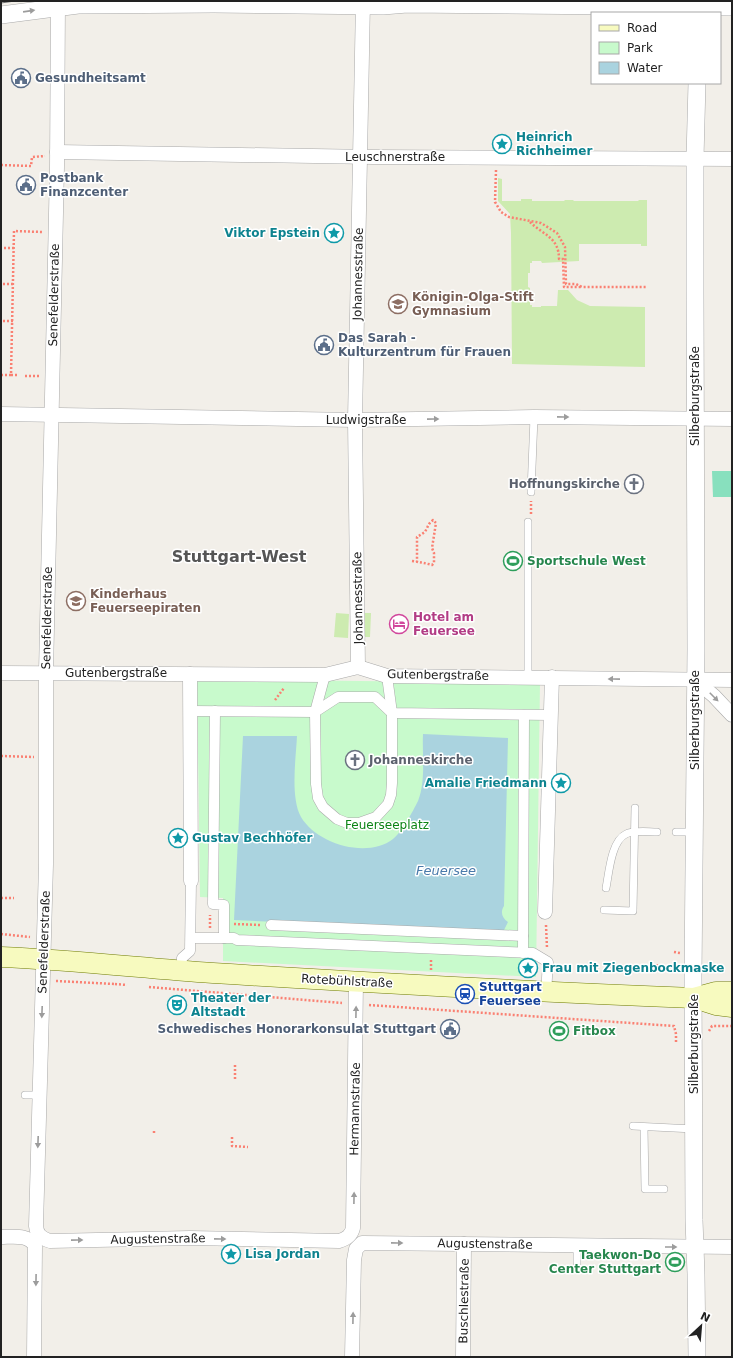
<svg xmlns="http://www.w3.org/2000/svg" width="733" height="1358" font-family="'DejaVu Sans',sans-serif">
	<rect width="100%" height="100%" fill="#f2efe9"/>
	<g fill="#cdebb0">
		<polygon points="498,178 502,179 502,201 521,201 521,199 532,199 532,201 564,201 565,200 573,200 574,201 638,201 639,200 647,200 647,246 641,246 641,244 579,244 579,261 542,263 541,261 532,261 532,263 530,263 530,273 528,273 528,287 530,288 530,305 532,305 532,307 541,307 541,306 557,306 558,290 568,290 577,300 590,306 645,307 645,367 512,364 511,233 510,214 498,201"/>
		<polygon points="336,613 349,614 348,638 334,637"/>
		<polygon points="365,613 371,613 370,637 364,637"/>
	</g>
	<polygon fill="#c8facc" points="197,679 540,683 536,977 223,961 223,898 200,897"/>
	<polygon fill="#88e0be" points="712,471 732,471 732,497 713,497"/>
	<path fill="#aad3df" d="M423 734 508 738 504 906C500 912 502 918 508 922L503 932 234 920 243 736H297C296 758 290 797 301 817 317 844 367 859 393 839 402 832 413 811 418 801 426 781 422 756 423 734Z"/>
	<g fill="none" stroke-linecap="round" stroke-linejoin="round">
		<defs>
			<g id="service">
				<polyline points="531,492 534,417"/>
				<polyline points="528,677 528,522"/>
				<polyline points="676,832 694,832"/>
				<path d="M606 888C609 873 611 841 626 834 634 830 648 832 657 832"/>
				<polyline points="604,910 633,911 635,808"/>
				<polyline points="25,1095 40,1095"/>
				<polyline points="633,1126 694,1129"/>
				<polyline points="644,1127 645,1189 664,1189"/>
				<polyline points="577,1246 577,1263"/>
			</g>
			<g id="pedestrian">
				<polyline points="325,675 315,712 316,784 318,798 323,807 337,819 347,823 359,823 376,817 388,804 391,795 392,783 392,713 387,676"/>
				<polyline points="191,711 315,712 338,697 375,697 392,713 550,715"/>
				<polyline points="215,711 213,904 224,905 224,938"/>
				<polyline points="271,925 523,936"/>
				<polyline points="191,938 234,938 237,940 533,953 548,962 546,993"/>
				<polyline points="523,953 524,715"/>
				<polyline points="181,970 182,958 190,951 191,881"/>
			</g>
			<g id="minor">
				<path d="M58 1 57 167 46 673V864L36 1226C37 1235 41 1238 50 1241L190 1238 339 1241C346 1239 351 1236 353 1228L356 981"/>
				<polyline points="57,152 373,157 732,159"/>
				<polyline points="1,414 355,420 534,417 732,419"/>
				<polyline points="358,667 355,420 363,1"/>
				<polyline points="1,673 325,675 358,667 387,676 732,680"/>
				<polyline points="190,674 191,881"/>
				<polyline points="695,680 714,696 732,715"/>
				<polyline points="545,912 552,677"/>
				<path d="M1 1237C13 1237 29 1234 35 1246L34 1357"/>
				<polyline points="352,1357 354,1260 356,1249 362,1243 732,1247"/>
				<polyline points="463,1357 464,1244"/>
			</g>
			<g id="tertiary">
				<polyline points="1,15 78,5 214,4 383,6 407,4 732,7"/>
				<polyline points="697,1357 696,1274 694,1220 693,977 696,649 695,291 695,158 697,83"/>
			</g>
			<g id="secondary">
				<path d="M1 957C72 960 142 968 213 973 373 983 533 992 694 998L716 1005 732 1007"/>
				<polyline points="694,998 716,992 732,992"/>
			</g>
		</defs>
		<use href="#service" stroke="#a9a9a9" stroke-width="8"/>
		<use href="#pedestrian" stroke="#a9a9a9" stroke-width="11"/>
		<use href="#minor" stroke="#a9a9a9" stroke-width="15"/>
		<use href="#tertiary" stroke="#a9a9a9" stroke-width="18"/>
		<use href="#secondary" stroke="#707d05" stroke-width="21"/>
		<g stroke="#fa8072" stroke-width="2.5" stroke-dasharray="2 2" stroke-linecap="butt">
			<polyline points="1,165 31,166 32,157 45,156"/>
			<polyline points="496,170 495,202 501,212 509,217 541,223 557,233 565,247 566,284 576,284 582,287 647,287"/>
			<path d="M530 222C543 235 559 237 559 259H563L564 287H581"/>
			<polyline points="4,248 14,248"/>
			<polyline points="3,284 13,284"/>
			<polyline points="3,321 13,321"/>
			<polyline points="1,375 11,375"/>
			<polyline points="17,375 11,375 14,231 42,232"/>
			<polyline points="25,376 39,376"/>
			<polyline points="531,514 531,501"/>
			<path d="M412 561C419 562 425 563 432 565L434 563V553L432 548 436 523 433 520 429 524 425 532 417 537V562"/>
			<polyline points="275,700 284,688"/>
			<polyline points="1,756 34,757"/>
			<polyline points="1,898 14,898"/>
			<polyline points="234,924 261,925"/>
			<polyline points="546,925 547,948"/>
			<polyline points="210,928 210,915"/>
			<polyline points="1,934 30,937"/>
			<polyline points="674,952 680,953"/>
			<polyline points="609,966 657,966 657,962"/>
			<polyline points="558,968 572,968"/>
			<polyline points="431,970 431,959"/>
			<polyline points="56,981 115,984"/>
			<polyline points="115,984 127,985"/>
			<polyline points="149,987 342,1003"/>
			<polyline points="369,1005 674,1026 676,1034 676,1042"/>
			<polyline points="709,1031 712,1026 732,1026"/>
			<polyline points="235,1079 235,1064"/>
			<polyline points="154,1133 154,1129"/>
			<polyline points="232,1137 232,1146 248,1147"/>
		</g>
		<use href="#service" stroke="#fff" stroke-width="7"/>
		<use href="#pedestrian" stroke="#fff" stroke-width="10"/>
		<use href="#minor" stroke="#fff" stroke-width="14"/>
		<use href="#tertiary" stroke="#fff" stroke-width="17"/>
		<use href="#secondary" stroke="#f7fabf" stroke-width="20"/>
		<polyline stroke="#707070" stroke-width="1" points="1,3 15,1"/>
	</g>
	<defs><path id="oneway-solid" d="M-6-.8H1V-3.2L6.5 0L1 3.2V.8H-6Z"/></defs>
	<g fill="#9c9c9c">
		<use href="#oneway-solid" transform="translate(29 11) rotate(-8)"/>
		<use href="#oneway-solid" transform="translate(563 417) rotate(1)"/>
		<use href="#oneway-solid" transform="translate(433 419) rotate(-1)"/>
		<use href="#oneway-solid" transform="translate(614 679) rotate(-179)"/>
		<use href="#oneway-solid" transform="translate(714 697) rotate(45)"/>
		<use href="#oneway-solid" transform="translate(42 1012) rotate(92)"/>
		<use href="#oneway-solid" transform="translate(356 1012) rotate(-89)"/>
		<use href="#oneway-solid" transform="translate(38 1142) rotate(92)"/>
		<use href="#oneway-solid" transform="translate(354 1198) rotate(-89)"/>
		<use href="#oneway-solid" transform="translate(220 1239) rotate(1)"/>
		<use href="#oneway-solid" transform="translate(77 1240) rotate(-1)"/>
		<use href="#oneway-solid" transform="translate(397 1243) rotate(1)"/>
		<use href="#oneway-solid" transform="translate(671 1247)"/>
		<use href="#oneway-solid" transform="translate(36 1280) rotate(91)"/>
		<use href="#oneway-solid" transform="translate(353 1318) rotate(-89)"/>
	</g>
	<defs>
		<symbol id="civic-ring" viewBox="-11 -11 22 22"><circle r="9.5" fill="#fff" stroke="#5c6f8a" stroke-width="1.5"/><path d="M-.6-6.5H3V-4.5H.6V-3L4-1V1h2V6H-6V1h2V-1L-.6-3ZM-1.2 2.5V6h2.4V2.5Z" fill="#5c6f8a"/></symbol>
		<symbol id="sight-ring" viewBox="-11 -11 22 22"><circle r="9.5" fill="#fff" stroke="#0f9aa8" stroke-width="1.5"/><path d="M0-6L1.8-2.2L6-1.7L2.9 1.2L3.7 5.4L0 3.3L-3.7 5.4L-2.9 1.2L-6-1.7L-1.8-2.2Z" fill="#0f9aa8"/></symbol>
		<symbol id="school-ring" viewBox="-11 -11 22 22"><circle r="9.5" fill="#fff" stroke="#8d6e63" stroke-width="1.5"/><path d="M0-5L7-2L0 1L-7-2ZM-4 1L0 2.5L4 1V4Q0 6-4 4Z" fill="#8d6e63"/></symbol>
		<symbol id="church-ring" viewBox="-11 -11 22 22"><circle r="9.5" fill="#fff" stroke="#6b7280" stroke-width="1.5"/><path d="M-1.2-6h2.4v3.5h3.3v2.4h-3.3V6h-2.4V-.1h-3.3v-2.4h3.3Z" fill="#6b7280"/></symbol>
		<symbol id="stadium-ring" viewBox="-11 -11 22 22"><circle r="9.5" fill="#fff" stroke="#2e9e5b" stroke-width="1.5"/><path d="M0-5a6.5 5 0 1 0 0 10a6.5 5 0 1 0 0-10ZM-3.5-1.8h7v3.6h-7Z" fill="#2e9e5b"/></symbol>
		<symbol id="hotel-ring" viewBox="-11 -11 22 22"><circle r="9.5" fill="#fff" stroke="#d1479c" stroke-width="1.5"/><path d="M-6-4.5h1.5V1H6V5H4.5V3h-9V5H-6ZM-4 0a1.8 1.8 0 1 1 3.6 0ZM.5 0V-2.5h3Q6-2.5 6 0Z" fill="#d1479c"/></symbol>
		<symbol id="station-ring" viewBox="-11 -11 22 22"><circle r="9.5" fill="#fff" stroke="#1a4fb4" stroke-width="1.5"/><path d="M-3-6H3Q5-6 5-4V2Q5 4 3 4L4.5 6H3L1.5 4h-3L-3 6H-4.5L-3 4Q-5 4-5 2V-4Q-5-6-3-6ZM-3.5-4v3h7v-3ZM-3.5 1v1.5H-2V1ZM2 1v1.5H3.5V1Z" fill="#1a4fb4"/></symbol>
		<symbol id="theatre-ring" viewBox="-11 -11 22 22"><circle r="9.5" fill="#fff" stroke="#0f9aa8" stroke-width="1.5"/><path d="M-5-5.5Q0-4 5-5.5V0Q5 5 0 6Q-5 5-5 0ZM-3.3-2.5H-1v1.5H-3.3ZM1-2.5H3.3v1.5H1ZM-2.8 1Q0 5.5 2.8 1Z" fill="#0f9aa8"/></symbol>
	</defs>
	<g fill-rule="evenodd">
		<use href="#civic-ring" x="10" y="67" width="22" height="22"/>
		<use href="#sight-ring" x="491" y="133" width="22" height="22"/>
		<use href="#civic-ring" x="15" y="174" width="22" height="22"/>
		<use href="#sight-ring" x="323" y="222" width="22" height="22"/>
		<use href="#school-ring" x="387" y="293" width="22" height="22"/>
		<use href="#civic-ring" x="313" y="334" width="22" height="22"/>
		<use href="#church-ring" x="623" y="473" width="22" height="22"/>
		<use href="#stadium-ring" x="502" y="550" width="22" height="22"/>
		<use href="#school-ring" x="65" y="590" width="22" height="22"/>
		<use href="#hotel-ring" x="388" y="613" width="22" height="22"/>
		<use href="#church-ring" x="344" y="749" width="22" height="22"/>
		<use href="#sight-ring" x="550" y="772" width="22" height="22"/>
		<use href="#sight-ring" x="167" y="827" width="22" height="22"/>
		<use href="#sight-ring" x="517" y="957" width="22" height="22"/>
		<use href="#station-ring" x="454" y="983" width="22" height="22"/>
		<use href="#theatre-ring" x="166" y="994" width="22" height="22"/>
		<use href="#civic-ring" x="439" y="1018" width="22" height="22"/>
		<use href="#stadium-ring" x="548" y="1020" width="22" height="22"/>
		<use href="#sight-ring" x="220" y="1243" width="22" height="22"/>
		<use href="#stadium-ring" x="664" y="1251" width="22" height="22"/>
	</g>
	<g text-anchor="middle" dominant-baseline="central" stroke-width="3" stroke-linejoin="round" paint-order="stroke">
		<g font-size="12" font-weight="bold" fill="#4e5e75" stroke="#fff" text-anchor="start">
			<text x="35" y="78">Gesundheitsamt</text>
			<text x="40" y="178">Postbank<tspan x="40" dy="14">Finanzcenter</tspan></text>
			<text x="338" y="338">Das Sarah -<tspan x="338" dy="14">Kulturzentrum für Frauen</tspan></text>
			<text x="436" y="1029" text-anchor="end">Schwedisches Honorarkonsulat Stuttgart</text>
		</g>
		<g font-size="12" font-weight="bold" fill="#0d838f" stroke="#fff" text-anchor="start">
			<text x="516" y="137">Heinrich<tspan x="516" dy="14">Richheimer</tspan></text>
			<text x="320" y="233" text-anchor="end">Viktor Epstein</text>
			<text x="547" y="783" text-anchor="end">Amalie Friedmann</text>
			<text x="192" y="838">Gustav Bechhöfer</text>
			<text x="542" y="968">Frau mit Ziegenbockmaske</text>
			<text x="191" y="998">Theater der<tspan x="191" dy="14">Altstadt</tspan></text>
			<text x="245" y="1254">Lisa Jordan</text>
		</g>
		<g font-size="12" fill="#222" stroke="#fff">
			<text x="395" y="157">Leuschnerstraße</text>
			<text transform="translate(358 274) rotate(-89)">Johannesstraße</text>
			<text transform="translate(54 295) rotate(-89)">Senefelderstraße</text>
			<text transform="translate(695 396) rotate(-90)">Silberburgstraße</text>
			<text x="366" y="420">Ludwigstraße</text>
			<text transform="translate(358 598) rotate(-91)">Johannesstraße</text>
			<text transform="translate(47 618) rotate(-89)">Senefelderstraße</text>
			<text x="116" y="673">Gutenbergstraße</text>
			<text transform="translate(438 675) rotate(1)">Gutenbergstraße</text>
			<text transform="translate(695 720) rotate(-90)">Silberburgstraße</text>
			<text transform="translate(44 942) rotate(-88)">Senefelderstraße</text>
			<text transform="translate(347 981) rotate(3)">Rotebühlstraße</text>
			<text transform="translate(694 1044) rotate(-90)">Silberburgstraße</text>
			<text transform="translate(355 1109) rotate(-89)">Hermannstraße</text>
			<text transform="translate(158 1239) rotate(-1)">Augustenstraße</text>
			<text transform="translate(485 1244) rotate(1)">Augustenstraße</text>
			<text transform="translate(464 1301) rotate(-89)">Buschlestraße</text>
		</g>
		<g font-size="12" font-weight="bold" fill="#785e54" stroke="#fff" text-anchor="start">
			<text x="412" y="297">Königin-Olga-Stift<tspan x="412" dy="14">Gymnasium</tspan></text>
			<text x="90" y="594">Kinderhaus<tspan x="90" dy="14">Feuerseepiraten</tspan></text>
		</g>
		<g font-size="12" font-weight="bold" fill="#5b616d" stroke="#fff" text-anchor="end">
			<text x="620" y="484">Hoffnungskirche</text>
			<text x="369" y="760" text-anchor="start">Johanneskirche</text>
		</g>
		<g font-size="12" font-weight="bold" fill="#27864d" stroke="#fff" text-anchor="start">
			<text x="527" y="561">Sportschule West</text>
			<text x="573" y="1031">Fitbox</text>
			<text x="661" y="1255" text-anchor="end">Taekwon-Do<tspan x="661" dy="14">Center Stuttgart</tspan></text>
		</g>
		<g font-size="12" font-weight="bold" fill="#b23c85" stroke="#fff" text-anchor="start">
			<text x="413" y="617">Hotel am<tspan x="413" dy="14">Feuersee</tspan></text>
		</g>
		<g font-size="12" fill="#0c8416" stroke="#fff">
			<text x="387" y="825">Feuerseeplatz</text>
		</g>
		<g font-size="12" font-weight="bold" fill="#164399" stroke="#fff" text-anchor="start">
			<text x="479" y="987">Stuttgart<tspan x="479" dy="14">Feuersee</tspan></text>
		</g>
		<g font-size="13" font-style="italic" fill="#4a7aab" stroke="#fff">
			<text x="446" y="870">Feuersee</text>
		</g>
		<g font-size="16" font-weight="bold" fill="#555" stroke="#fff">
			<text x="239" y="556">Stuttgart-West</text>
		</g>
	</g>
	<rect width="733" height="1358" fill="none" stroke="#222222" stroke-width="4"/>
	<rect x="591" y="12" width="130" height="72" fill="#ffffff" stroke="#a7a7a7"/>
	<rect x="599" y="25" width="20" height="6" fill="#f7fabf" stroke="#a7a7a7"/>
	<text x="627" y="32" font-size="12" fill="#222222">Road</text>
	<rect x="599" y="42" width="20" height="12" fill="#c8facc" stroke="#a7a7a7"/>
	<text x="627" y="52" font-size="12" fill="#222222">Park</text>
	<rect x="599" y="62" width="20" height="12" fill="#aad3df" stroke="#a7a7a7"/>
	<text x="627" y="72" font-size="12" fill="#222222">Water</text>
	<g transform="translate(701 1326) rotate(26)" stroke="#ffffff" stroke-width="3" paint-order="stroke">
	<path d="M0-3L7 15L0 10L-7 15Z" fill="#222222"/>
	<text y="-6" font-size="11" font-weight="bold" text-anchor="middle" fill="#222222">N</text>
	</g>
</svg>
